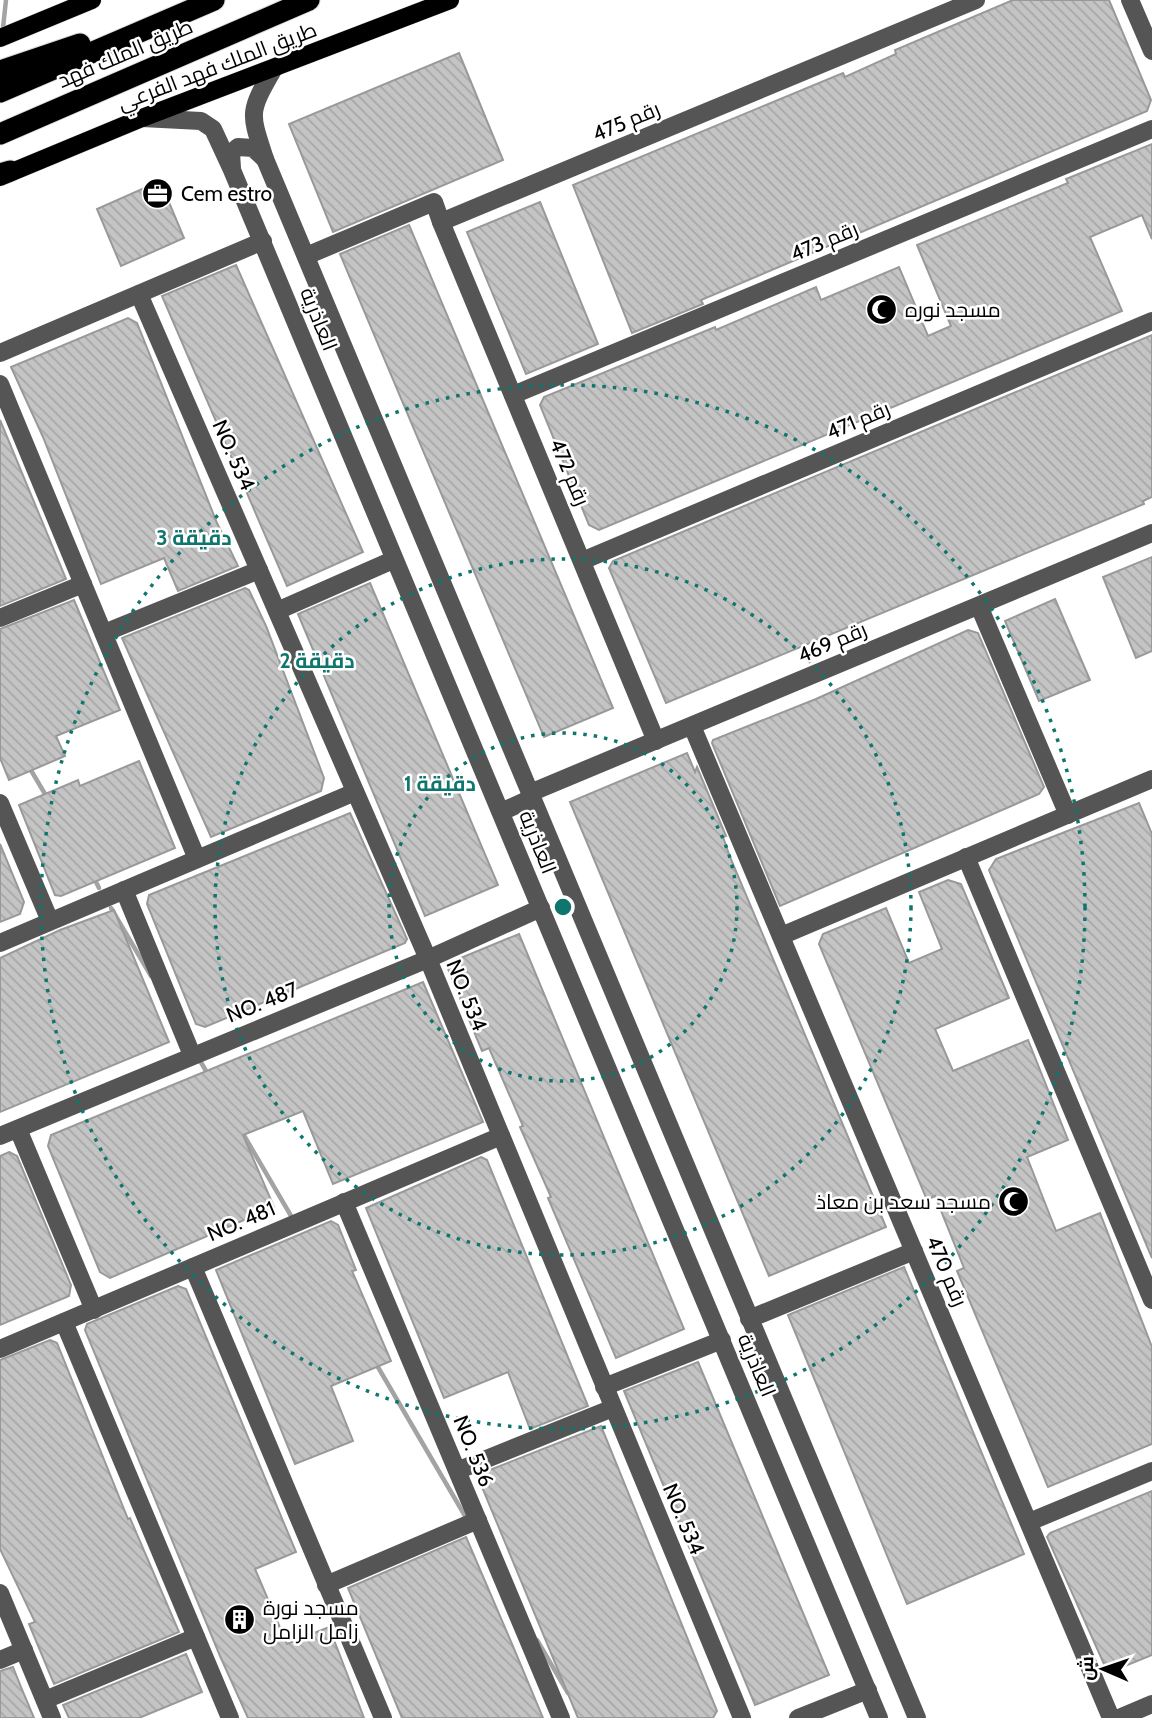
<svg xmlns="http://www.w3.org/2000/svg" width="1152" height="1718" font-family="Cabin,Cairo,sans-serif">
	<defs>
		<pattern id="building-back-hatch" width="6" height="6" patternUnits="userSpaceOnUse" patternTransform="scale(1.75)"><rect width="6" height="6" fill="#c4c4c4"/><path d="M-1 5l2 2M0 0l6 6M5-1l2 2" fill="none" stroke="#a7a7a7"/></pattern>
	</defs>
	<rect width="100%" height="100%" fill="#fff"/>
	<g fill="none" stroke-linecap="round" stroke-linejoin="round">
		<g stroke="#a3a3a3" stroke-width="4.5">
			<polyline points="3,28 6,0"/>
			<polyline points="29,767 48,799"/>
			<polyline points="93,876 99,888"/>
			<polyline points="111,908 151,976"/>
			<polyline points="199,1059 209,1076"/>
			<polyline points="242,1132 294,1221"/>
			<polyline points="375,1362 468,1521"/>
			<polyline points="537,1640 568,1693"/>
		</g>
	</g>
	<g fill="url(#building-back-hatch)" stroke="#999" stroke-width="2">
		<polygon points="1013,0 1109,0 1151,100 1147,111 701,300 703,304 632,333 573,185 843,73 845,77 896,54 895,50"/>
		<polygon points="459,53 503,160 333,232 289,124"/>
		<polygon points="1152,144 1152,239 1142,215 1090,237 1122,311 599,530 589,525 540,405 544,397 715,327 716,330 816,287 821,300 899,267 928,336 951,326 917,245 1068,183 1066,179"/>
		<polygon points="160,181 184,238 121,266 97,209"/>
		<polygon points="540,202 598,344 526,374 467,232"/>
		<polygon points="409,225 613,708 544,737 340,254"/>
		<polygon points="236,265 363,552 287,586 162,296"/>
		<polygon points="128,318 137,323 217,523 238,566 178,591 164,558 101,584 43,437 11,367"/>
		<polygon points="1152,335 1152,497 1143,501 1144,504 666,703 609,568 613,561"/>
		<polygon points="0,420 66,579 0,606"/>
		<polygon points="1152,557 1152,651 1136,658 1103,577"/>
		<polygon points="370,583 498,885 425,916 298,614"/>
		<polygon points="245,588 249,590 266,626 324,778 321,791 211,837 122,638"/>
		<polygon points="1055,599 1090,680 1039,701 1005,621"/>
		<polygon points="74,600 120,710 56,736 65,756 9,780 0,758 0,629"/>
		<polygon points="968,630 978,633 1044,787 1039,794 780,906 712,743 713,740 816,699"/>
		<polygon points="687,753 695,772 697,767 726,836 723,837 730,857 886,1227 769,1276 570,802"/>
		<polygon points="139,761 175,848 61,896 55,895 19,805 78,780 80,786"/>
		<polygon points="1139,803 1152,834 1152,1258 989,870 996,859"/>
		<polygon points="350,813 407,939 405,943 205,1027 196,1024 147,904 149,895"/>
		<polygon points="0,844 24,902 20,914 0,922"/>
		<polygon points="948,880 961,884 1009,998 935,1029 953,1071 1028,1040 1068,1140 1027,1157 1056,1231 1100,1213 1152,1347 1152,1444 1048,1487 957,1271 964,1268 935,1196 927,1200 819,944 823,934 886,908 909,963 942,949 919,892"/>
		<polygon points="114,910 169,1042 0,1112 0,958 60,930"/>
		<polygon points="519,934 684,1329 616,1358 548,1198 551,1197 520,1127 523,1126 489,1048 482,1051 446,964"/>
		<polygon points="423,982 483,1122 333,1184 303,1111 243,1135 274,1207 110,1278 100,1272 48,1146 51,1135"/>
		<polygon points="9,1152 17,1156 71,1285 69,1296 0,1325 0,1156"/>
		<polygon points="481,1157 487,1160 588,1406 530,1429 508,1372 444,1398 366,1208"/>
		<polygon points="331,1221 338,1225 356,1270 352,1271 391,1361 331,1386 353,1441 295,1464 216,1270"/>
		<polygon points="904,1267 1024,1554 907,1604 788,1315"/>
		<polygon points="178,1286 186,1289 296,1552 255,1569 287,1644 329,1627 364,1718 248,1718 220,1656 85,1330 87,1324"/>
		<polygon points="50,1340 57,1343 128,1519 130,1518 179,1632 54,1684 29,1624 35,1622 0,1549 0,1360"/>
		<polygon points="698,1362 829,1675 755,1705 624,1391"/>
		<polygon points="601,1426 717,1711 713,1718 578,1718 477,1475"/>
		<polygon points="1152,1491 1152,1655 1108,1673 1047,1537 1050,1533"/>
		<polygon points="466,1537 512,1644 543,1718 402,1718 348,1588"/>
		<polygon points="186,1654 202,1692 139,1718 69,1718 63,1705"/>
		<polygon points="13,1667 21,1687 34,1718 0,1718 0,1671"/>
	</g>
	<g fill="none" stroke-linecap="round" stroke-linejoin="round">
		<defs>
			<g id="major">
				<polyline points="0,38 92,0"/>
				<polyline points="0,177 142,118 450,0"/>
			</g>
			<g id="highway">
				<polyline points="0,71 80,44"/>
				<polyline points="0,92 214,0"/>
				<polyline points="0,134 309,0"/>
				<polyline points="0,174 10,171"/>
			</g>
		</defs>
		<use href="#major" stroke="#dbdbdb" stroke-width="19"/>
		<use href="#highway" stroke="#dbdbdb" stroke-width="23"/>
		<g stroke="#555" stroke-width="18">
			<polyline points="1130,0 1152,51"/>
			<path d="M273 70C248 113 250 113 265 159L917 1718"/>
			<polyline points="142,118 201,121 213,129 232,170 879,1718"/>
			<polyline points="232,168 231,153 238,147 253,148 265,159"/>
			<polyline points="441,222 656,741"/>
			<polyline points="306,256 434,202 441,222 976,0"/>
			<polyline points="139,294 428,959 742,1718"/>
			<polyline points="0,353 263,241"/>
			<polyline points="0,384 197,859"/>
			<polyline points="513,395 1152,129"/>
			<polyline points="582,561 1152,321"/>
			<polyline points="979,606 1068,815"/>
			<polyline points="277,611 393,560"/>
			<polyline points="0,618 83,584"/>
			<polyline points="104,633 259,570"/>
			<polyline points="692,726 1111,1718"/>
			<polyline points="530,793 1152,533"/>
			<polyline points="0,803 50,921"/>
			<polyline points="501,812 532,798"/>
			<polyline points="966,857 1152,1300"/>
			<polyline points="124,890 192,1055"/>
			<polyline points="781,936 1152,779"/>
			<polyline points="0,943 355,792"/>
			<polyline points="18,1129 94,1310"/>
			<polyline points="0,1136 428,959 541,908"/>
			<polyline points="344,1202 561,1718"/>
			<polyline points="193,1267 383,1718"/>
			<polyline points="749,1319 914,1251"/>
			<polyline points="64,1322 230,1718"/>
			<polyline points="0,1349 501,1136"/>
			<polyline points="604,1387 722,1340"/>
			<polyline points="459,1470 613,1408"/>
			<polyline points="1029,1522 1152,1471"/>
			<polyline points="326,1585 478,1520"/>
			<polyline points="0,1593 52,1718"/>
			<polyline points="0,1660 24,1650"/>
			<polyline points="45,1700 196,1637"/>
			<polyline points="798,1718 868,1690"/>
			<polyline points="1119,1718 1152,1704"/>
		</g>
		<use href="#major" stroke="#000" stroke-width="18"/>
		<use href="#highway" stroke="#000" stroke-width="21"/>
	</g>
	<g fill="none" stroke="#0f766e" stroke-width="3.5" stroke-dasharray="3.5 7">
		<circle cx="563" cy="907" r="174"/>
		<circle cx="563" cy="907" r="348"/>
		<circle cx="563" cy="907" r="522"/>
	</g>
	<defs>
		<symbol id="office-disc" viewBox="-11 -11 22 22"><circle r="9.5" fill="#000" stroke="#fff"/><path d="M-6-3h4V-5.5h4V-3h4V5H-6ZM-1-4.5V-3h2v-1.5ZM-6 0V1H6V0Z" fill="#fff"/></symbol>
		<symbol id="mosque-disc" viewBox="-11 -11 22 22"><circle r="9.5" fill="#000" stroke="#fff"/><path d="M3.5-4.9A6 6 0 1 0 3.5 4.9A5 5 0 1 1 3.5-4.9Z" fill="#fff"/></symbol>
		<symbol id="building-disc" viewBox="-11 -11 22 22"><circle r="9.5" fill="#000" stroke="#fff"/><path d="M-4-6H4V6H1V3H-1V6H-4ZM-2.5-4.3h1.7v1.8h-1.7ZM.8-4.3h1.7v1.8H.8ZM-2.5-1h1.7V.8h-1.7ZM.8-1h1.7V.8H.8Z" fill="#fff"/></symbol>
	</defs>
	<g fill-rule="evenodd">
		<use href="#office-disc" x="140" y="176" width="35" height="35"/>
		<use href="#mosque-disc" x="864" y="292" width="35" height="35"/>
		<use href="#mosque-disc" x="996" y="1184" width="35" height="35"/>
		<use href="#building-disc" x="222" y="1602" width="35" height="35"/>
	</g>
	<g text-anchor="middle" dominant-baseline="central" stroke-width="5" stroke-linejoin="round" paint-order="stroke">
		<g font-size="21" fill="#000" stroke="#fff">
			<text transform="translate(125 53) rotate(-23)">طريق الملك فهد</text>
			<text transform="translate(217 66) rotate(-21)">طريق الملك فهد الفرعي</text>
			<text transform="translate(626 121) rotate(-23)">رقم 475</text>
			<text transform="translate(824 241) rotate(-23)">رقم 473</text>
			<text transform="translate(319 319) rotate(68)">العاذرية</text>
			<text transform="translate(858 420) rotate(-23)">رقم 471</text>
			<text transform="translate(234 455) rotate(66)">NO. 534</text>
			<text transform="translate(570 472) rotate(67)">رقم 472</text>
			<text transform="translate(832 642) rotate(-23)">رقم 469</text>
			<text transform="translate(538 842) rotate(68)">العاذرية</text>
			<text transform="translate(467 995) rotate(68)">NO. 534</text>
			<text transform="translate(262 1002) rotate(-22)">NO. 487</text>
			<text transform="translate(241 1221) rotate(-23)">NO. 481</text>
			<text transform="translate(947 1271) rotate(67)">رقم 470</text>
			<text transform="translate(757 1365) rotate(67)">العاذرية</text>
			<text transform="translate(474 1451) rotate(68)">NO. 536</text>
			<text transform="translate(684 1519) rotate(67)">NO. 534</text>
		</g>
		<g font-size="21" fill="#000" stroke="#fff" text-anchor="start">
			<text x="181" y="193">Cem estro</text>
			<text x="905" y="309">مسجد نوره</text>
			<text x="991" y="1201" text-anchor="end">مسجد سعد بن معاذ</text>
			<text x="263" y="1607">مسجد نورة<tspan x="263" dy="24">زامل الزامل</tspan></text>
		</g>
	</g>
	<circle cx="563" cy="907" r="10" fill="#0f766e" stroke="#fff" stroke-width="3.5"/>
	<g font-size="21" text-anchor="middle" font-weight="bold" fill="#0f766e" stroke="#fff" stroke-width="5" stroke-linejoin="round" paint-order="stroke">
		<text x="194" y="545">3 دقيقة</text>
		<text x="317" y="668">2 دقيقة</text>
		<text x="440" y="791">1 دقيقة</text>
	</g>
	<g transform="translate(1103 1669) rotate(272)" stroke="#ffffff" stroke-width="5" paint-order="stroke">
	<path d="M0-5L12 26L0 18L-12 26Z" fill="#000000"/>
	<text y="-10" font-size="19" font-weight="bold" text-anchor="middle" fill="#000000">ش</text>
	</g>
</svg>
